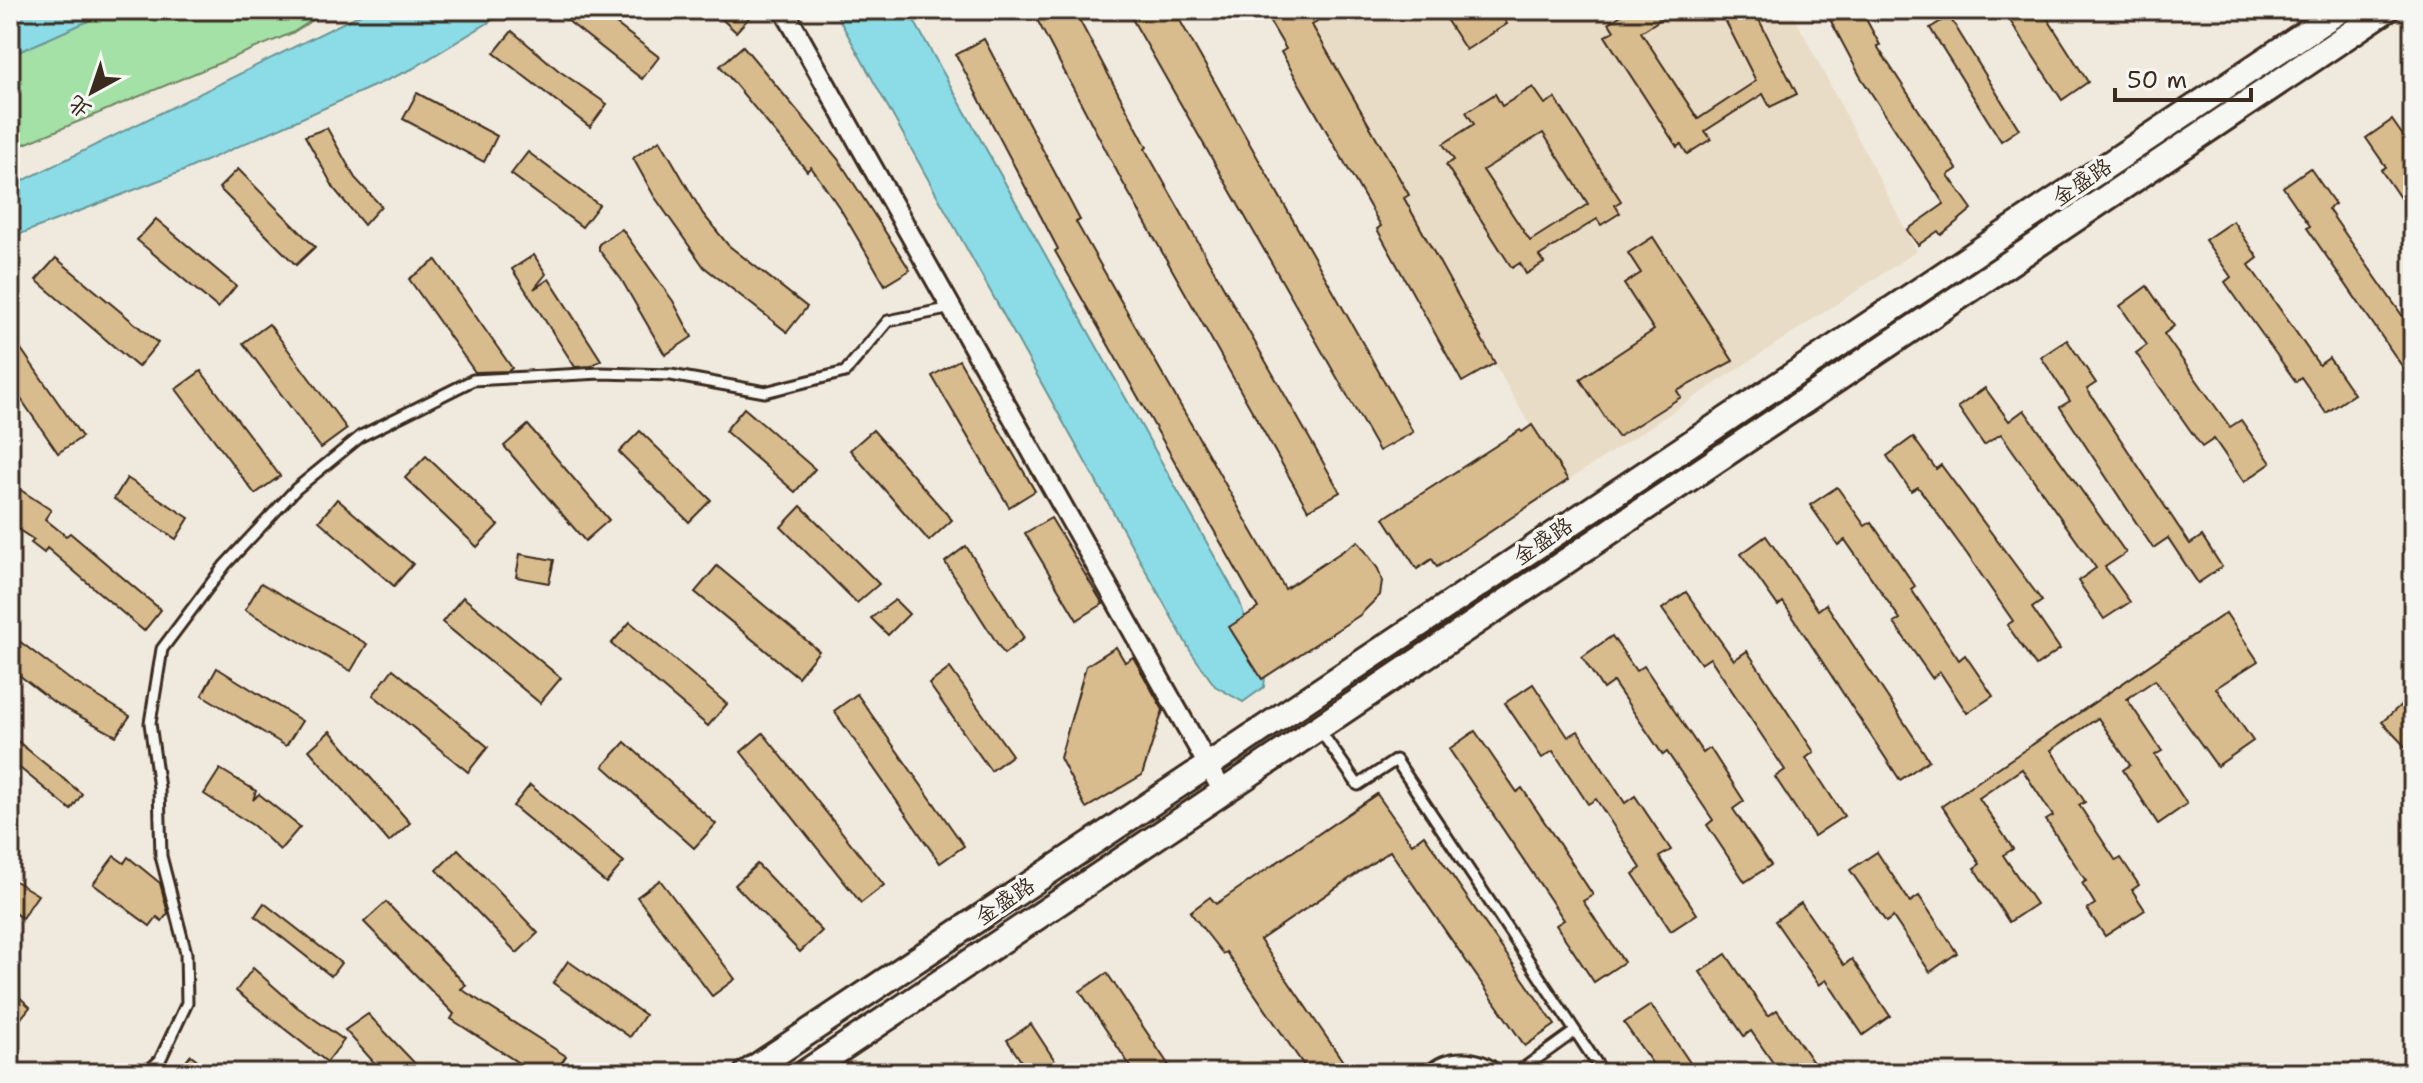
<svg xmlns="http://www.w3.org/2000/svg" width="2423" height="1083" font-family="'Shantell Sans','LXGW WenKai TC',sans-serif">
	<rect width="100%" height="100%" fill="#f0eade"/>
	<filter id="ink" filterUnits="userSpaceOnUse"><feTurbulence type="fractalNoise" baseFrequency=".0125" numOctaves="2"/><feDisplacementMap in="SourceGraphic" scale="16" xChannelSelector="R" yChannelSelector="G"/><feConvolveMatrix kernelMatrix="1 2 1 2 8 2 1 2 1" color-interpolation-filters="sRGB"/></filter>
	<g filter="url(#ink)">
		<polygon fill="#e9dcc6" points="1293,10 1791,10 1917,251 1563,484"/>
		<polygon fill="#a4e1a7" stroke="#708662" stroke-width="2" points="77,10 328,10 292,33 10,150 10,43"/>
		<g fill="#8bdce6" stroke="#6b9596" stroke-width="2">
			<polygon points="10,10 113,10 10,56"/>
			<polygon points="369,10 509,10 412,69 183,171 10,238 10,187"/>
			<polygon points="834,10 908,10 1239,600 1265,676 1264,687 1243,702 1215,686 1191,652"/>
		</g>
		<g fill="#d8bc8d" stroke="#3b2a1e" stroke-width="2" fill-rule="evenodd">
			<polygon points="554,10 598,10 659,57 642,79"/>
			<polygon points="712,10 756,10 736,32"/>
			<polygon points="1032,10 1074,10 1147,147 1145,149 1340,492 1308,510 1122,181"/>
			<polygon points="1127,10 1174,10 1413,432 1379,451"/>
			<polygon points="1263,10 1311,10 1317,22 1312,25 1409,195 1404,198 1495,363 1462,382 1377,229 1381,226 1281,52 1286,49"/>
			<polygon points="1440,10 1498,10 1507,24 1466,50"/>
			<polygon points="1629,10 1675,10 1641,32 1698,119 1756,81 1720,10 1754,10 1797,94 1770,107 1763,94 1705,131 1711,139 1687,154 1681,144 1677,147 1605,36 1614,31 1609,23"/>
			<polygon points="1825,10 1861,10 1880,45 1877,46 1957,169 1948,175 1972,209 1941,235 1938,231 1918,245 1907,230 1944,204 1860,76"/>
			<polygon points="2003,10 2042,10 2088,82 2062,100"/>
			<polygon points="1949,16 2019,129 2001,141 1930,28"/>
			<polygon points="512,31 558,70 607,104 590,127 494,53"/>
			<polygon points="984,39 1080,220 1076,222 1285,589 1358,541 1378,569 1382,581 1380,595 1360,615 1262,679 1229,627 1258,608 1055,251 1058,249 956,55"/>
			<polygon points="743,46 838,159 910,270 885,285 841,210 811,167 807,171 720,66"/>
			<path d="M1533 87 1545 104 1555 98 1621 201 1615 205 1620 213 1601 225 1597 219 1539 256 1544 263 1526 274 1520 263 1512 268 1446 165 1454 160 1443 144 1474 124 1466 112 1495 94 1502 106ZM1543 133 1588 204 1530 241 1483 170Z"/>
			<polygon points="417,93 497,136 484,162 403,119"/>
			<polygon points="2392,120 2413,150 2413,217 2381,170 2386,167 2366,138"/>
			<polygon points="327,128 355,178 381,206 364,225 335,190 305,136"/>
			<polygon points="660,140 703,214 728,245 807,307 787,332 704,267 654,196 633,158"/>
			<polygon points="528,152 599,205 582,227 511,174"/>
			<polygon points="2310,168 2335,204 2328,209 2413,331 2413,382 2307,228 2310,226 2283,187"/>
			<polygon points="238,169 315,247 296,265 219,188"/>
			<polygon points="156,219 236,286 218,308 137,240"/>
			<polygon points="2233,221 2258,258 2249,265 2319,365 2329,358 2354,394 2326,413 2301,377 2296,382 2225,282 2231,277 2205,240"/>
			<polygon points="622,229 673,301 692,337 665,355 621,279 599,250 599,244"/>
			<polygon points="1653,237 1733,361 1677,391 1681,397 1618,437 1580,379 1654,330 1624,284 1641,273 1628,253"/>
			<polygon points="534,255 546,274 534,289 549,279 601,360 591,366 575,367 512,269"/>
			<polygon points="56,258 158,343 138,367 36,280"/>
			<polygon points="436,260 512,368 508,371 475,372 409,279"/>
			<polygon points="2147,286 2174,326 2164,334 2230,427 2241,420 2271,463 2244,482 2214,439 2202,447 2136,353 2147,345 2120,306"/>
			<polygon points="269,324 347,429 321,448 243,343"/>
			<polygon points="10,333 82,437 58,453 10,383"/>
			<polygon points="2067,340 2096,383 2087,389 2190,544 2202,536 2222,567 2198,583 2168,538 2153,548 2060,407 2070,401 2041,357"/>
			<polygon points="959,360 1035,491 1009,507 932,376"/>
			<polygon points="201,371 280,476 255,494 176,389"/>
			<polygon points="1985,388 2009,421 2024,410 2126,553 2105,567 2130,602 2104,619 2078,581 2096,568 2001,434 1984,445 1958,407"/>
			<polygon points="744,408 815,469 795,492 725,431"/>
			<polygon points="528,425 609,520 585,541 504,446"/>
			<polygon points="1532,425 1568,480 1437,567 1432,559 1417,569 1384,518 1520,430 1522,432"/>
			<polygon points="873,430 952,520 929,541 850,450"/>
			<polygon points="640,431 711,500 689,522 619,452"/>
			<polygon points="1913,437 1936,469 1941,465 2042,601 2032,608 2060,649 2036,666 2007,625 2013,621 1967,554 1918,487 1911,491 1887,456"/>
			<polygon points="426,456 498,525 477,547 405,478"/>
			<polygon points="127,478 189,518 176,539 114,499"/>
			<polygon points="10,483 51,510 45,519 66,536 70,533 161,610 144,631 47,548 44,553 31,543 34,540 10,524"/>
			<polygon points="1837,487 1865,526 1871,522 1915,586 1911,589 1959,660 1965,655 1993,696 1967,713 1940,672 1932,678 1894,623 1900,619 1845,540 1838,545 1810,505"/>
			<polygon points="337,499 413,564 394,586 319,521"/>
			<polygon points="801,506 879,584 857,603 781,527"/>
			<polygon points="1051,518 1103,604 1077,620 1025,533"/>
			<polygon points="1766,536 1818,610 1826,604 1929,760 1900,780 1783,602 1778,606 1741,554"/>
			<polygon points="966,546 1024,638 1004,654 945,562"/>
			<polygon points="520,554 554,560 549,583 516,577"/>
			<polygon points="717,566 819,651 798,677 695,592"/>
			<polygon points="261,583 367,644 351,671 245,610"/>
			<polygon points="1686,592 1734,660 1747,651 1814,752 1806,758 1844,816 1814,836 1775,777 1785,770 1710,658 1701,664 1662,609"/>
			<polygon points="463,597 561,678 540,703 442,622"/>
			<polygon points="895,600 909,614 888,635 871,618"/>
			<polygon points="2226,613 2258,661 2216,688 2253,741 2217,766 2155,680 2127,699 2162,751 2155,755 2187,804 2158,824 2123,770 2130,765 2098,718 2051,750 2085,802 2079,805 2116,861 2121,858 2139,885 2132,890 2145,910 2105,936 2087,909 2095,904 2082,883 2086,881 2046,820 2053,816 2022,769 1979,798 2013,849 2003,855 2036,904 2009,922 1974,868 1980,864 1942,806"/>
			<polygon points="630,622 727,704 708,726 611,644"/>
			<polygon points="10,634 69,679 130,716 116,736 55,703 10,668"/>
			<polygon points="1612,636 1636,671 1644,666 1703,753 1710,748 1744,801 1733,809 1771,865 1745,882 1707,825 1713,820 1667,752 1663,755 1613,682 1603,689 1582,657"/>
			<polygon points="1116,647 1125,662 1133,657 1163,710 1142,775 1086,808 1060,758 1086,666"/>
			<polygon points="217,668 302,721 286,746 202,695"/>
			<polygon points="950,668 1012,755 991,771 929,684"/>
			<polygon points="393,669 488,747 468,772 373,695"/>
			<polygon points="1533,684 1568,737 1578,731 1625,803 1635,796 1671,850 1659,857 1697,914 1671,931 1633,874 1641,868 1596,799 1588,804 1553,751 1542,758 1505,703"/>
			<polygon points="857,694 964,846 940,863 834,711"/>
			<polygon points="2413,694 2413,755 2382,722"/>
			<polygon points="330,731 410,823 389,842 309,750"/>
			<polygon points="1475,731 1517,792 1522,788 1593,895 1583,901 1624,962 1594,982 1556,925 1564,920 1449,749"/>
			<polygon points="763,733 884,885 861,903 741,752"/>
			<polygon points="10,735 82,794 71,810 10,760"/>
			<polygon points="625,742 716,824 694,848 603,766"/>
			<polygon points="220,769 256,791 253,800 259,794 300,827 280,850 254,826 204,794"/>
			<polygon points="530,785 624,862 606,883 513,806"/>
			<polygon points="1377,794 1412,844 1424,835 1555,1025 1525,1046 1390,851 1260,940 1351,1073 1309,1073 1226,952 1223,954 1190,912 1210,897 1216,904"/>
			<polygon points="458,849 538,933 517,953 437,870"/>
			<polygon points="1877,852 1910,902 1919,896 1957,953 1930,972 1893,917 1886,922 1850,870"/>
			<polygon points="114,856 124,863 128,857 160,883 168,913 162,921 157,917 150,926 93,884"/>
			<polygon points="757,864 822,931 800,952 735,885"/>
			<polygon points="10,878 38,895 22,918 10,910"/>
			<polygon points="660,880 735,979 712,996 637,897"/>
			<polygon points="386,902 466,985 461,989 566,1056 555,1073 534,1073 451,1019 454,1014 364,922"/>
			<polygon points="264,903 341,963 331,976 255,916"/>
			<polygon points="1801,903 1844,965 1852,959 1890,1016 1863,1035 1826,980 1819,985 1775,921"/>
			<polygon points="1726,954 1768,1016 1777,1010 1816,1067 1807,1073 1780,1073 1751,1031 1744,1036 1700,972"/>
			<polygon points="568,961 645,1015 630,1037 553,983"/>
			<polygon points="253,968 297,1007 344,1040 327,1062 236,991"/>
			<polygon points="1107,973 1174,1073 1135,1073 1080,991"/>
			<polygon points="10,988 30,1007 10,1032"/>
			<polygon points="1651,1005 1697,1073 1659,1073 1624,1023"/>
			<polygon points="368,1014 424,1073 385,1073 378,1067 345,1030"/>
			<polygon points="1031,1024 1063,1073 1029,1073 1007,1040"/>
			<polygon points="191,1055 214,1073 177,1073"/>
		</g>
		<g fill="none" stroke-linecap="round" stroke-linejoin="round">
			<defs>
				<g id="lane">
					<polyline points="1319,729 1358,785 1396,760 1603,1073"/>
					<polyline points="146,1073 160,1060 187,1003 186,953 161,856 159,788 150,723 162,649 225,565 296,489 361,436 473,380 601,373 671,375 765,392 845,372 888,321 952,308"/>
					<path d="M1427 1073C1447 1052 1480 1054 1500 1073"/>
					<polyline points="1517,1073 1574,1032"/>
				</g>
				<polyline id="street" points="784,10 1222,790"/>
				<g id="secondary">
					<polyline points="747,1073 2340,10"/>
					<polyline points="805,1073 2386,10"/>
				</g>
			</defs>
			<use href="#lane" stroke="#3b2a1e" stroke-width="15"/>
			<use href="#street" stroke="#3b2a1e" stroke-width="24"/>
			<use href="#secondary" stroke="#3b2a1e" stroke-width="30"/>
			<use href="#lane" stroke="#f6f6f2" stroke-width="9"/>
			<use href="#street" stroke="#f6f6f2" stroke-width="18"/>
			<use href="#secondary" stroke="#f6f6f2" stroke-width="24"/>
		</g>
	</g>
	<g text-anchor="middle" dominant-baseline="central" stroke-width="7" stroke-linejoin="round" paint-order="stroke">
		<g font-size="22" fill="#3b2a1e" stroke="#f6f6f2">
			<text transform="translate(2082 182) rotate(-34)">金盛路</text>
			<text transform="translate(1543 541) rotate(-34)">金盛路</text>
			<text transform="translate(1005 901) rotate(-34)">金盛路</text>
		</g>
	</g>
	<rect width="2423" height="1083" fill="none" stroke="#f6f6f2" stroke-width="40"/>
	<rect x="20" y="20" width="2383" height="1043" fill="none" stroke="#3b2a1e" stroke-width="3" filter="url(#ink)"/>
	<g transform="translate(92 92) rotate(220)" stroke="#f6f6f2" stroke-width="6" paint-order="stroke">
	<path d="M0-6L14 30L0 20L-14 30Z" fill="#3b2a1e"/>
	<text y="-12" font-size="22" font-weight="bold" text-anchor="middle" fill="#3b2a1e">北</text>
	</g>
	<path d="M2115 88v12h136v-12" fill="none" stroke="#3b2a1e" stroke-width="4"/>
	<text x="2127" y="88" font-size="24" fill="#3b2a1e" stroke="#f6f6f2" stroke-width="6" paint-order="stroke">50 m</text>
</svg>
